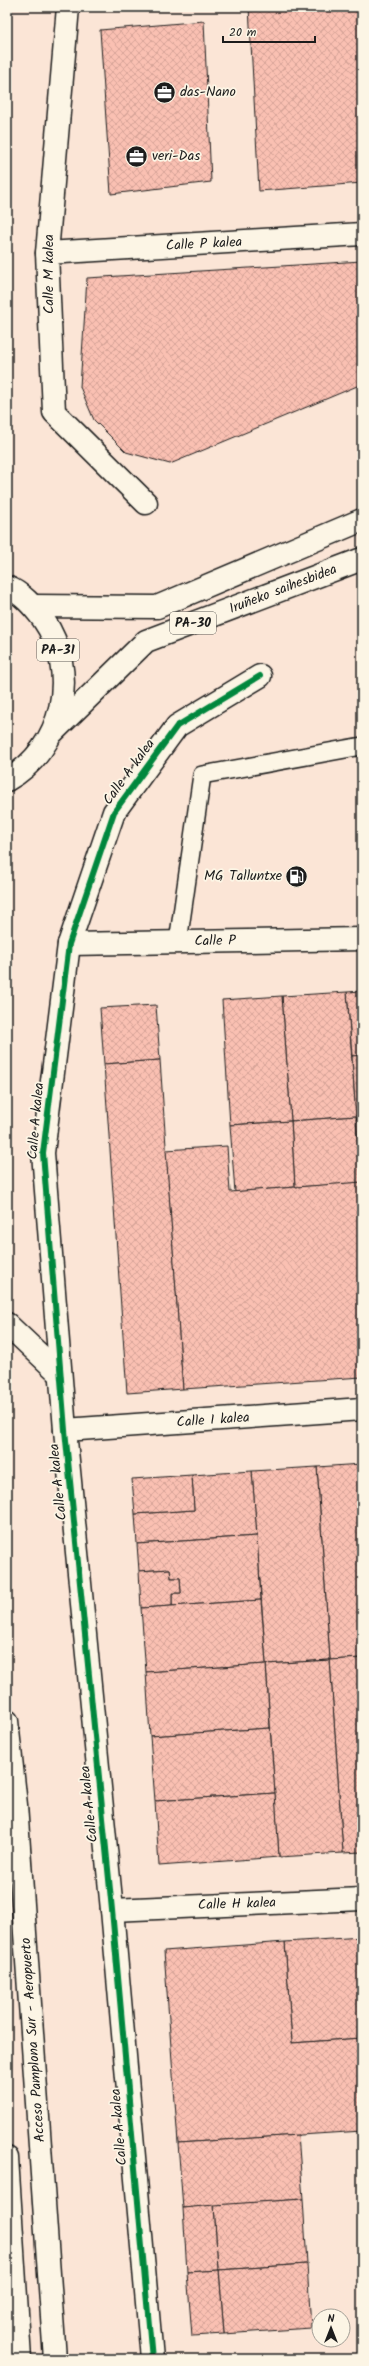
<svg xmlns="http://www.w3.org/2000/svg" width="369" height="2366" font-family="Kalam,sans-serif">
	<defs>
		<pattern id="building-cross-hatch" width="8" height="8" patternUnits="userSpaceOnUse"><rect width="8" height="8" fill="#fac0b2"/><path d="M0 0l8 8M0 8l8-8" fill="none" stroke="#d6a498"/></pattern>
	</defs>
	<rect width="100%" height="100%" fill="#fcf5e5"/>
	<filter id="ink" filterUnits="userSpaceOnUse"><feTurbulence type="fractalNoise" baseFrequency=".025" numOctaves="2"/><feDisplacementMap in="SourceGraphic" scale="8" xChannelSelector="R" yChannelSelector="G"/><feConvolveMatrix kernelMatrix="1 2 1 2 8 2 1 2 1" color-interpolation-filters="sRGB"/></filter>
	<g filter="url(#ink)">
		<path fill="#fbe5d6" fill-rule="evenodd" d="M7 7H362V2359H7ZM319 2316H343V2340H319Z"/>
		<g fill="url(#building-cross-hatch)" stroke="#1c1c1c">
			<polygon points="249,7 362,7 362,183 259,191"/>
			<polygon points="204,21 211,182 111,194 100,30"/>
			<polygon points="362,261 362,384 170,464 126,452 94,420 80,387 87,278"/>
			<polygon points="362,991 362,1055 352,1056 347,992"/>
			<polygon points="347,992 356,1116 291,1121 282,996"/>
			<polygon points="282,996 291,1121 230,1125 222,1000"/>
			<polygon points="156,1005 160,1060 104,1064 100,1008"/>
			<polygon points="362,1055 362,1119 356,1119 352,1056"/>
			<polygon points="160,1060 183,1389 127,1393 104,1064"/>
			<polygon points="356,1116 361,1183 295,1187 291,1121"/>
			<polygon points="356,1119 362,1119 362,1182 361,1183"/>
			<polygon points="291,1121 295,1187 235,1192 230,1125"/>
			<polygon points="227,1146 230,1192 362,1182 362,1377 183,1389 166,1150"/>
			<polygon points="362,1464 362,1658 330,1660 317,1467"/>
			<polygon points="317,1467 330,1660 266,1664 252,1471"/>
			<polygon points="252,1471 257,1536 137,1544 135,1514 194,1510 192,1475"/>
			<polygon points="192,1475 194,1510 135,1514 132,1479"/>
			<polygon points="257,1536 261,1600 172,1606 172,1593 181,1593 180,1578 171,1578 170,1569 139,1571 137,1544"/>
			<polygon points="170,1569 171,1578 180,1578 181,1593 172,1593 172,1606 141,1608 139,1571"/>
			<polygon points="261,1600 266,1664 146,1672 141,1608"/>
			<polygon points="362,1658 362,1852 343,1853 330,1660"/>
			<polygon points="330,1660 343,1853 279,1857 266,1664"/>
			<polygon points="266,1664 270,1728 150,1736 146,1672"/>
			<polygon points="270,1728 275,1793 155,1801 150,1736"/>
			<polygon points="275,1793 279,1857 159,1866 155,1801"/>
			<polygon points="362,1937 362,2038 292,2043 285,1942"/>
			<polygon points="285,1942 292,2043 362,2038 362,2131 178,2143 164,1951"/>
			<polygon points="298,2135 303,2199 183,2208 178,2143"/>
			<polygon points="303,2199 307,2264 218,2270 214,2205"/>
			<polygon points="214,2205 218,2270 187,2272 183,2208"/>
			<polygon points="307,2264 311,2328 224,2334 219,2270"/>
			<polygon points="219,2270 224,2334 192,2336 187,2272"/>
		</g>
		<g fill="none" stroke-linecap="round" stroke-linejoin="round">
			<defs>
				<polyline id="service" points="178,942 202,775 362,746"/>
				<g id="minor">
					<polyline points="68,7 47,253 54,412 146,503"/>
					<polyline points="47,253 362,234"/>
					<polyline points="69,944 362,939"/>
					<polyline points="7,1324 60,1374"/>
					<polyline points="65,1430 362,1409"/>
					<polyline points="112,1910 362,1899"/>
					<polyline points="152,2359 112,1910 65,1430 43,1153 69,944 114,812 177,726 260,676"/>
				</g>
				<g id="trunk">
					<path d="M7 587C22 593 33 606 43 619 80 672 64 748 7 780"/>
					<polyline points="33,606 157,607 362,520"/>
					<polyline points="53,732 146,641 362,559"/>
					<polyline points="7,1721 16,1805 55,2359"/>
					<polyline points="7,2158 20,2359"/>
				</g>
			</defs>
			<use href="#service" stroke="#1c1c1c" stroke-width="20"/>
			<use href="#minor" stroke="#1c1c1c" stroke-width="25"/>
			<use href="#trunk" stroke="#1c1c1c" stroke-width="25"/>
			<use href="#service" stroke="#fcf5e5" stroke-width="17"/>
			<use href="#minor" stroke="#fcf5e5" stroke-width="22"/>
			<use href="#trunk" stroke="#fcf5e5" stroke-width="22"/>
			<defs>
				<polyline id="cycleway" points="152,2359 112,1910 65,1430 43,1153 69,944 114,812 177,726 260,676"/>
			</defs>
			<use href="#cycleway" stroke="#fcf5e5" stroke-width="8"/>
			<use href="#cycleway" stroke="#00873e" stroke-width="6"/>
		</g>
	</g>
	<defs>
		<symbol id="office-disc" viewBox="-11 -11 22 22"><circle r="9.5" fill="#1c1c1c" stroke="#fcf5e5"/><path d="M-6-3h4V-5.5h4V-3h4V5H-6ZM-1-4.5V-3h2v-1.5ZM-6 0V1H6V0Z" fill="#fff"/></symbol>
		<symbol id="fuel-disc" viewBox="-11 -11 22 22"><circle r="9.5" fill="#1c1c1c" stroke="#fcf5e5"/><path d="M-5.5-6h7V0h2V4h1.3V-2.5L3-4.5l.8-.8L6-3V5H2.5V1h-1V6h-7ZM-4.2-4.7v3.2H.2V-4.7Z" fill="#fff"/></symbol>
	</defs>
	<g fill-rule="evenodd">
		<use href="#office-disc" x="152" y="80" width="25" height="25"/>
		<use href="#office-disc" x="124" y="144" width="25" height="25"/>
		<use href="#fuel-disc" x="284" y="864" width="25" height="25"/>
	</g>
	<g text-anchor="middle" dominant-baseline="central" stroke-width="3.5" stroke-linejoin="round" paint-order="stroke">
		<g fill="#fcf5e5" stroke="#5f5d58" stroke-width="1">
			<rect x="170" y="612" width="46" height="22" rx="3"/>
			<rect x="37" y="639" width="42" height="22" rx="3"/>
		</g>
		<g font-size="13" font-weight="bold" fill="#1c1c1c">
			<text x="193" y="623">PA-30</text>
			<text x="58" y="650">PA-31</text>
		</g>
		<g font-size="14" fill="#1c1c1c" stroke="#fcf5e5" text-anchor="start">
			<text x="180" y="92">das-Nano</text>
			<text x="152" y="156">veri-Das</text>
			<text x="282" y="876" text-anchor="end">MG Talluntxe</text>
		</g>
		<g font-size="14" fill="#1c1c1c" stroke="#fcf5e5">
			<text transform="translate(204 244) rotate(-3)">Calle P kalea</text>
			<text transform="translate(49 274) rotate(-90)">Calle M kalea</text>
			<text transform="translate(283 589) rotate(-21)">Iruñeko saihesbidea</text>
			<text transform="translate(129 772) rotate(-54)">Calle A kalea</text>
			<text transform="translate(215 941) rotate(-1)">Calle P</text>
			<text transform="translate(36 1121) rotate(-85)">Calle A kalea</text>
			<text transform="translate(213 1420) rotate(-4)">Calle I kalea</text>
			<text transform="translate(58 1482) rotate(-96)">Calle A kalea</text>
			<text transform="translate(89 1804) rotate(-96)">Calle A kalea</text>
			<text transform="translate(237 1904) rotate(-2)">Calle H kalea</text>
			<text transform="translate(33 2040) rotate(-94)">Acceso Pamplona Sur - Aeropuerto</text>
			<text transform="translate(119 2127) rotate(-95)">Calle A kalea</text>
		</g>
	</g>
	<rect width="369" height="2366" fill="none" stroke="#fcf5e5" stroke-width="24"/>
	<rect x="12" y="12" width="345" height="2342" fill="none" stroke="#1c1c1c" stroke-width="1.5" filter="url(#ink)"/>
	<g transform="translate(331 2328)"><circle r="19" fill="#fcf5e5" stroke="#a29e95"/>
	<path d="M0-3L7 15L0 10L-7 15Z" fill="#1c1c1c"/>
	<text y="-6" font-size="11" font-weight="bold" text-anchor="middle" fill="#1c1c1c">N</text>
	</g>
	<path d="M223 36v6h92v-6" fill="none" stroke="#1c1c1c" stroke-width="2"/>
	<text x="229" y="36" font-size="12" fill="#1c1c1c" stroke="#fcf5e5" stroke-width="3" paint-order="stroke">20 m</text>
</svg>
